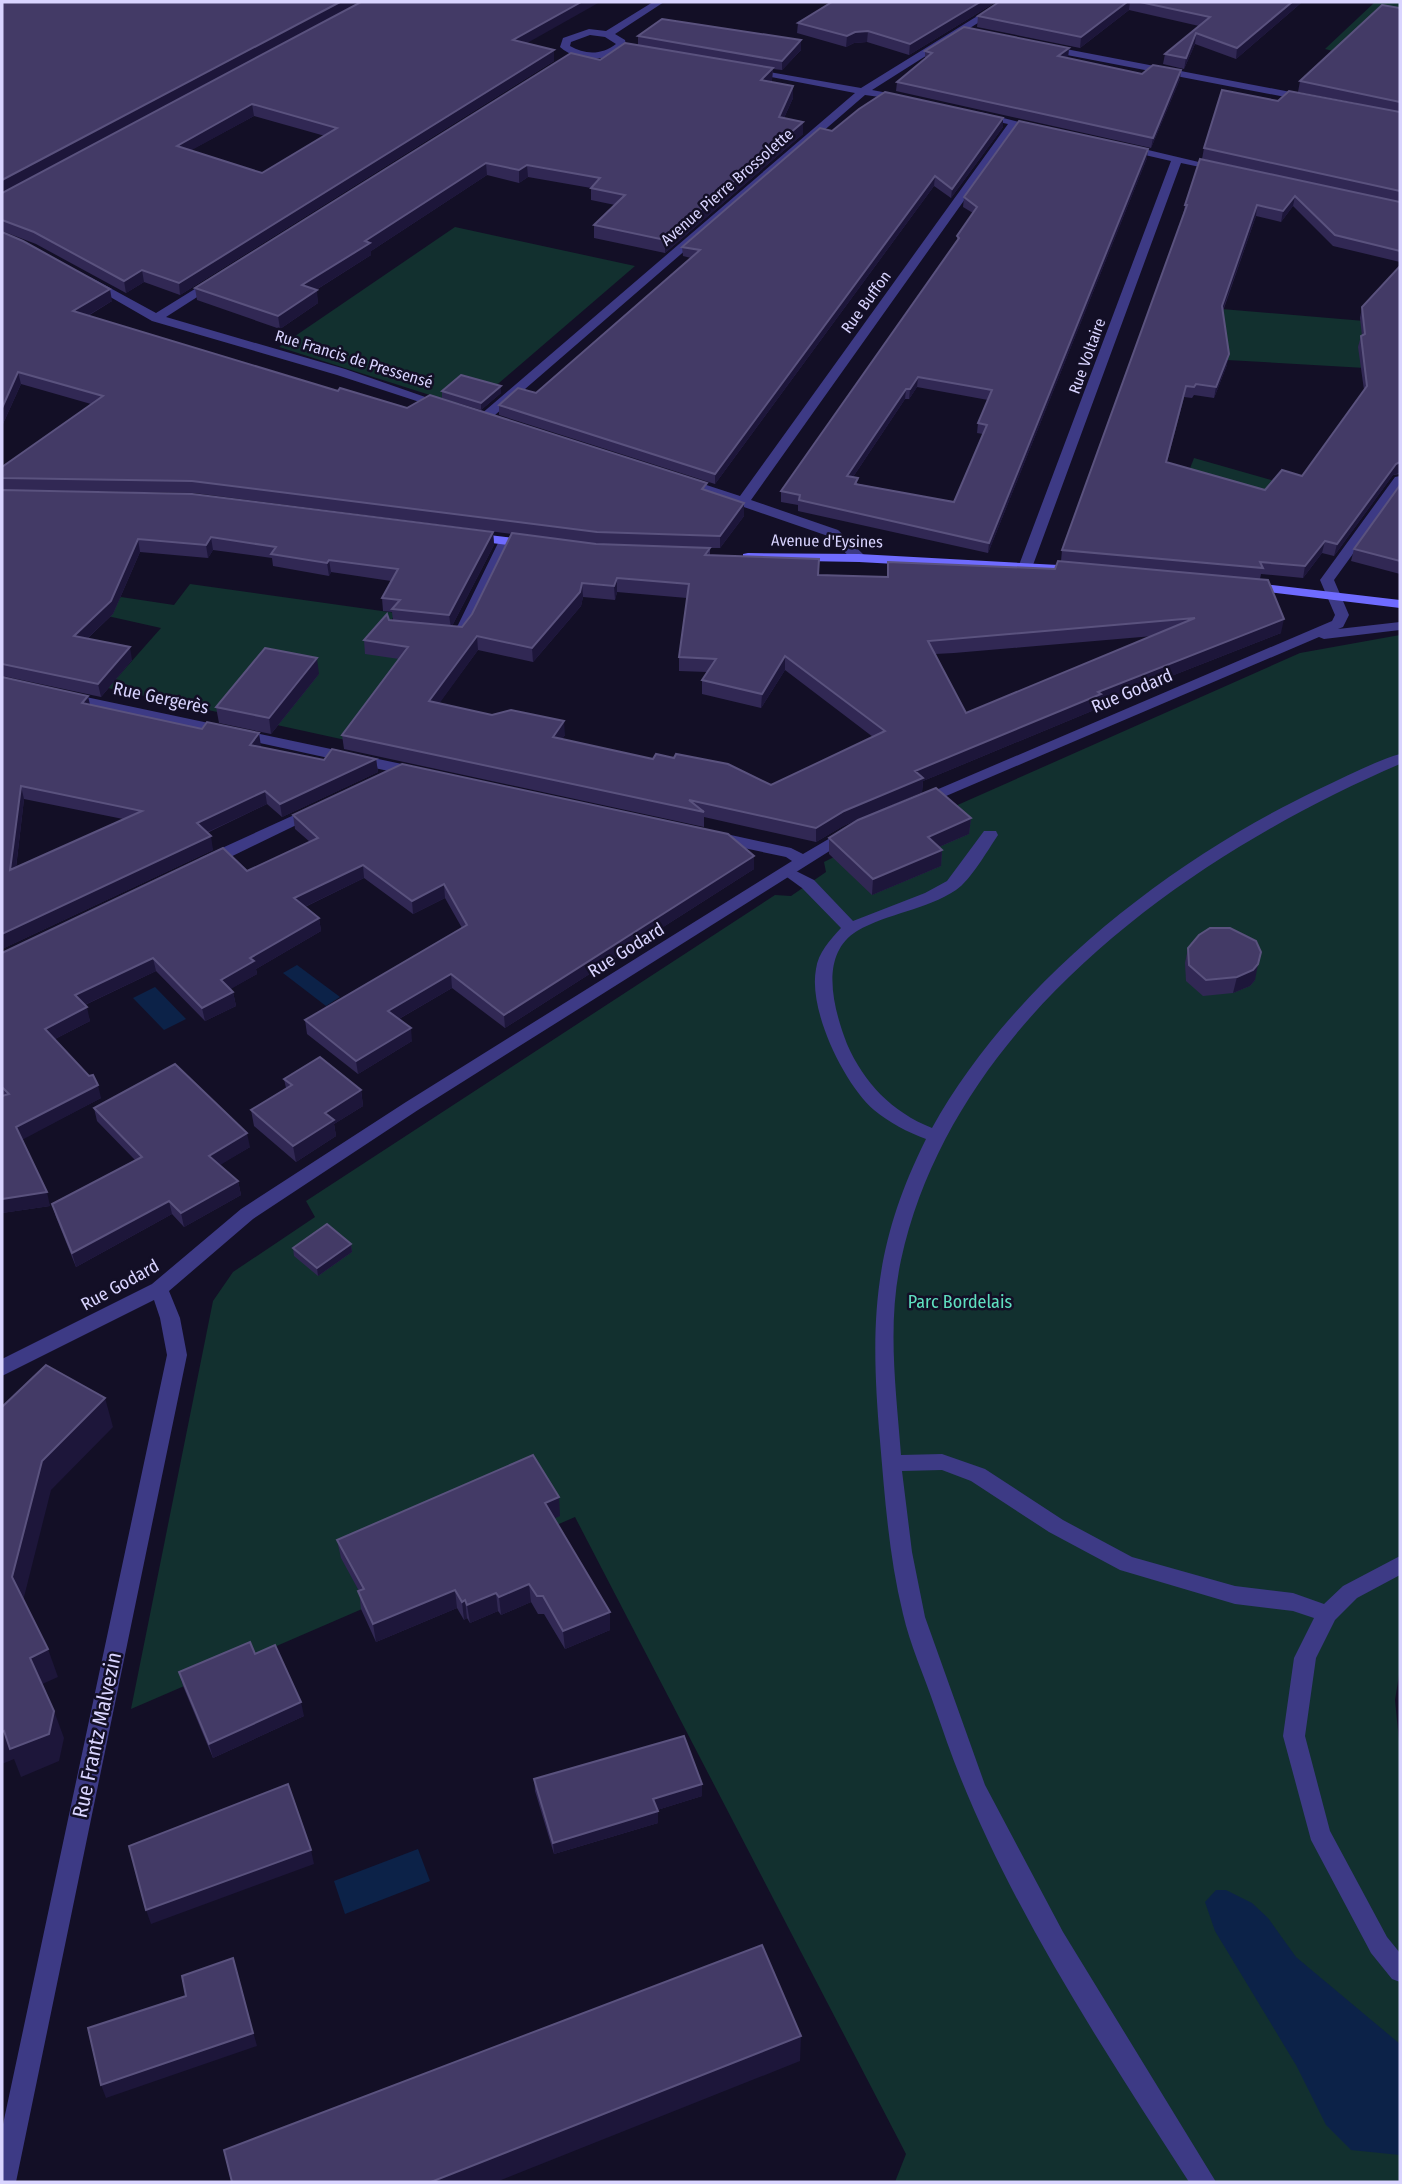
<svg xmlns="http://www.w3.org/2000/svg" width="1402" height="2184" font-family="'Fira Sans Condensed',sans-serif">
	<rect width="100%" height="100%" fill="#130f26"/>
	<g fill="#12302f">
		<polygon points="1375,2 1400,2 1400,68 1325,49"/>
		<polygon points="455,227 635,266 478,401 455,403 279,347"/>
		<polygon points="1210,308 1400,324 1400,370 1227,360"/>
		<polygon points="1194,458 1359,505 1186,479"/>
		<polygon points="190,584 396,613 377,641 419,647 350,741 108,688 161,628 103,615 121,597 174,605"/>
		<polygon points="1400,635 1400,1669 1395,1700 1400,1751 1400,2182 895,2182 906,2154 575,1517 131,1709 213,1301 233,1272 315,1217 306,1201 775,895 791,896 826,872 824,862 832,858 944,811 1300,653"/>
	</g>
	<g fill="#0c2248">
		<polygon points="297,965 340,997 326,1006 283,973"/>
		<polygon points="155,987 186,1019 164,1030 133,998"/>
		<polygon points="418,1849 430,1881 345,1914 334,1881"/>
		<polygon points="1216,1890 1226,1890 1252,1903 1268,1918 1296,1957 1400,2044 1400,2155 1351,2150 1326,2125 1296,2065 1215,1931 1205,1902"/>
	</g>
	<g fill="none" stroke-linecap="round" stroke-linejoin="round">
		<g fill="#3d3a85" fill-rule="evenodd">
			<polygon points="506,537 513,541 471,627 461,639 451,639 449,636 458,625 499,541"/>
			<path d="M1400 754V764C1188 855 953 1022 901 1260 887 1325 896 1389 901 1455L942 1454 985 1469 1063 1520 1132 1557 1235 1586 1293 1593 1324 1604 1343 1586 1400 1556V1575L1357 1598 1335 1620 1316 1658 1305 1736 1330 1831 1387 1937 1400 1953V1982L1392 1979 1371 1953 1311 1840 1283 1736 1294 1658 1314 1618 1293 1611 1235 1604 1120 1570 1049 1532 971 1481 942 1470 902 1471 912 1552 925 1617 985 1785 1063 1932 1216 2182H1189C1106 2053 1019 1922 961 1779 951 1755 943 1730 934 1705 924 1675 910 1645 903 1614 889 1557 885 1499 880 1441 870 1324 872 1247 926 1139 907 1132 890 1123 874 1110 844 1084 808 1010 816 969 818 953 830 940 841 928L802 888 780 872 788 867 814 880 853 921 925 893 947 881 984 831H996L998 835C988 850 970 881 956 890 926 910 888 913 857 931 818 955 834 1010 847 1044 864 1083 892 1112 932 1128 1013 982 1169 861 1317 790 1344 778 1372 762 1400 754Z"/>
		</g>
		<g fill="#3d3a85" fill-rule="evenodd">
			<path d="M653 2H664L615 34 625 40 626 45C609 63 578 63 560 47L563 38 589 29 606 31ZM590 35 605 37 616 44C602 55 585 55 570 46L571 42Z"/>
			<polygon points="1000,2 1011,2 872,90 909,97 909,101 865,95 488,421 480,421 480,415 855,93 750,73 745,70 746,68 861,88"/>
			<polygon points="1045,45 1306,95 1311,98 1306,101 1041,50 1041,46"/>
			<polygon points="980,112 1043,128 1038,131 1017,126 751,500 838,530 864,555 864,561 854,561 828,536 680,485 678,482 685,478 740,496 1008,124 976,117 975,115"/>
			<polygon points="1127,145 1224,168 1219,171 1181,163 1033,565 1026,569 1019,565 1171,161 1123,150 1123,146"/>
			<polygon points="90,277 156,313 211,279 219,279 219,283 166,317 345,369 451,406 445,410 441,409 337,375 152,321 86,283 84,281"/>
			<polygon points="1400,476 1400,489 1334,580 1349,615 1343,627 1338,629 1400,622 1400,630 1324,639 1319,637 925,805 915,805 912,802 915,799 1332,621 1335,615 1320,580 1395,477"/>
			<polygon points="67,693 416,767 424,772 416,777 62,700 60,697"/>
			<polygon points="314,806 322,811 319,814 212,866 200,866 198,862 200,858"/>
			<polygon points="849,827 857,832 855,835 418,1110 253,1219 169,1291 180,1318 187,1355 16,2182 2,2182 2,2129 167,1355 160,1318 154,1300 2,1376 2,1359 152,1284 241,1209 406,1102 792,861 786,857 711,841 709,837 711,833 717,832 791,848 803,854"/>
		</g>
		<g fill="#6f6bff" fill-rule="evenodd">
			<polygon points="472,533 532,540 539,544 532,548 467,540 467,534"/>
			<polygon points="748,553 859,554 1077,566 1084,570 1077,574 859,562 743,560 743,554"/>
			<polygon points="1247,582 1400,600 1400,608 1242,589 1240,586"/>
		</g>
	</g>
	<g fill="#312854" fill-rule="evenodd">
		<path d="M2 2 526 43 554 61 180 295 144 282 126 293 36 244 2 231ZM254 116 325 136 262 173 191 150Z"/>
		<polygon points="996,2 909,55 867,42 854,43 846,47 797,33 798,23"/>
		<polygon points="999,2 1301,2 1301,3 1236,59 1195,44 1184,69 1163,64 1165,54 1199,26 1129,10 1080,48 977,27 978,16"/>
		<polygon points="1400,8 1400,202 1202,159 1204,148 1278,101 1356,103 1298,92 1300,81"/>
		<polygon points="638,36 801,50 782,70 773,69 772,80 771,82 793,98 784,118 803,134 665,253 594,238 594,225 615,205 591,200 591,188 528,177 519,183 487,175 371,251 371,255 316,290 318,303 280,329 197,300 195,288 600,60 638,45"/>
		<polygon points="1069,48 1068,57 1066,58 1142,74 1180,79 1151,148 896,91 897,82 925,60 925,51"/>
		<polygon points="1003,118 1003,127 951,198 934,186 715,484 499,415 499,405 536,393 691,258 683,256 682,247 832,131"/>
		<path d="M1147 158 988 553 798 511V505L781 502V491L957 241V236L973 213 963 207 964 197ZM917 387 988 400 978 423 977 433 983 434 954 502 858 484 853 477 905 399H909Z"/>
		<path d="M1200 159 1400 202V262L1333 246 1293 206 1281 222 1256 216 1223 311 1227 365 1214 398 1194 395 1192 398 1184 397 1167 462 1265 490 1302 476 1364 390 1358 347 1361 336H1362L1360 318 1362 307 1400 266V474L1393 475 1334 556 1322 553 1303 578 1261 574 1260 579 1281 633 1100 704 1099 708 923 781 922 792 843 826 816 842 704 817V827L344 749 342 735 399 659 365 654 364 640 389 620H393L392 612 383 611 382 598 391 581 331 572 329 576 273 566 272 558 213 550 208 558 140 552 113 614 88 638 132 660 101 697 3 676 90 705 261 746V747L324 760 376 759 378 772 282 817 267 804 207 833 213 850 2 949V467L91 404 21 384 2 426V232L112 301 88 316 338 391 407 408 707 491 744 516 720 548H710V555L818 575 887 577 888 562 1055 569 1061 561 1062 550 1183 216 1185 205ZM13 490 194 493 512 534 472 614 462 627 452 626 494 545 493 532ZM617 592 687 598 679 657V671L707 672 702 680V694L761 708 785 670 873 737 771 785 562 739 565 735 439 703 478 650 533 662 581 606 583 597 615 600ZM1153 636 966 713 935 654 954 653ZM24 799 123 819 16 868Z"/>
		<polygon points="442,391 501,393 481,410 442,398"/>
		<polygon points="1400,485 1400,574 1351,561 1354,549"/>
		<polygon points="319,674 271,734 219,723 216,707"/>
		<polygon points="293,815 754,856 754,869 505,1028 452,988 399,1019 412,1041 358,1074 307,1034 305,1020 462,928 445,898 413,914 364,878 305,907 319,918 321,931 256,969 257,974 230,989 233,992 236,1006 205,1021 156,971 85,1005 90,1021 55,1039 101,1098 22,1139 50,1206 2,1213 2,953 247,871 310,842 295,829"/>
		<polygon points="971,818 969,834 939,847 942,850 941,866 872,895 829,854 829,838"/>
		<polygon points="1188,948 1255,980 1250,986 1233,993 1203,996 1186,981 1185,963"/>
		<polygon points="284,1079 361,1090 363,1106 334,1124 336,1136 296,1162 254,1126 251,1110 286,1088"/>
		<polygon points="94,1108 250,1147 219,1165 238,1181 241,1195 184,1227 172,1214 76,1267 56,1217 52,1204 135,1160 97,1121"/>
		<polygon points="351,1244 352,1252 318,1276 294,1256 293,1248"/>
		<polygon points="560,1516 554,1518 610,1630 565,1649 544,1614 538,1614 531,1602 501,1615 498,1611 470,1623 467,1618 464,1620 457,1608 376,1642 361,1609 359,1591 341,1558 337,1540"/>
		<polygon points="255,1654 304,1716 213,1758 183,1686 179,1672"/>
		<polygon points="534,1779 702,1796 657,1810 658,1823 554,1854 535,1791"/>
	</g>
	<g fill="#1d163a">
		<polygon points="340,2 362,2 2,193 2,180"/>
		<polygon points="581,2 600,2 513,51 513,40"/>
		<polygon points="980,2 996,2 909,55 910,44"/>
		<polygon points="1127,2 1130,2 1129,10 1080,48 1081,37"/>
		<polygon points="1292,2 1301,2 1301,3 1236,59 1237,48"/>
		<polygon points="868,31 867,42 854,43 846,47 847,36 855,32"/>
		<polygon points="1196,33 1195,44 1184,69 1186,58"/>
		<polygon points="801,40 801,50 782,70 782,61"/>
		<polygon points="1069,48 1068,57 1057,65 1058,56"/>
		<polygon points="554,50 554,61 180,295 179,283"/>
		<polygon points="773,68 772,80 761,92 761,80"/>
		<polygon points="1181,70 1180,79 1151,148 1153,138"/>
		<polygon points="793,86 793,98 779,129 779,117"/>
		<polygon points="252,104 254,116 179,157 177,146"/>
		<polygon points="1003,118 1003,127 951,198 952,189"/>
		<polygon points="803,122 803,134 665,253 665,240"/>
		<polygon points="1148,149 1147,158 988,553 989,543"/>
		<polygon points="486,163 487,175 371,251 371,255 303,298 302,285 365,241"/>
		<polygon points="527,165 528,177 519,183 519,170"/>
		<polygon points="935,176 934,186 715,484 715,474"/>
		<polygon points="1295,196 1293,206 1281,222 1283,211"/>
		<polygon points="1257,205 1256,216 1220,318 1222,306"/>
		<polygon points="142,270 144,282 126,293 124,281"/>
		<polygon points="110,289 112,301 75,323 73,311"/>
		<polygon points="317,290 318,303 280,329 278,316"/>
		<polygon points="1229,354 1227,365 1214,398 1216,387"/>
		<polygon points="18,372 21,384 2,426 2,408"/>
		<polygon points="918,377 917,387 909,399 910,389"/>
		<polygon points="501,386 501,393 481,410 481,403"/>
		<polygon points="1186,386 1184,397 1164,473 1166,462"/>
		<polygon points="906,389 905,399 847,486 847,476"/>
		<polygon points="1400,462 1399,473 1393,475 1334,556 1337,544 1396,464"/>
		<polygon points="744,503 744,516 720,548 720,536"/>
		<polygon points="493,532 494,545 451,628 449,615"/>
		<polygon points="211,537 213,550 208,558 206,545"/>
		<polygon points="138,539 140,552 113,614 77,648 74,636"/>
		<polygon points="1325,541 1322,553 1303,578 1305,566"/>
		<polygon points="329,560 331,572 329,576 327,563"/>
		<polygon points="617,578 617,592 615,600 614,586"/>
		<polygon points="582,583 583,597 581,606 533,662 532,648"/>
		<polygon points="1284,619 1281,633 1100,704 1099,708 923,781 922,792 843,826 816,842 816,828 915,771 1098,692"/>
		<polygon points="477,636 478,650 431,715 429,701"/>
		<polygon points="130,647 132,660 101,697 98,684"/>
		<polygon points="785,656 785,670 761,708 762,694"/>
		<polygon points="317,658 319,674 271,734 269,718"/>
		<polygon points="88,696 91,709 82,703"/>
		<polygon points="564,721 565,735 553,751 553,737"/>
		<polygon points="259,733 261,746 252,758 250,745"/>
		<polygon points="376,759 378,772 282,817 280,804"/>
		<polygon points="21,786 24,799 14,884 10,870"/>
		<polygon points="265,791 267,804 199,836 197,823"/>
		<polygon points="971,818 969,834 927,852 928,837"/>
		<polygon points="211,836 213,850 2,949 2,934"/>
		<polygon points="942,850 941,866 872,895 873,879"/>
		<polygon points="754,856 754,869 505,1028 504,1015"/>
		<polygon points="363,865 364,878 296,911 294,898"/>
		<polygon points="444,884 445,898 413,914 412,901"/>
		<polygon points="319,918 321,931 256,969 257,974 224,993 221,980 250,958"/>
		<polygon points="153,958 156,971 78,1008 75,995"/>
		<polygon points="1258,964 1255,980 1250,986 1233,993 1237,977"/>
		<polygon points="451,974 452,988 390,1024 388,1011"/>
		<polygon points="233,992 236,1006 205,1021 202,1008"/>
		<polygon points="87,1007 90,1021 49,1042 45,1029"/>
		<polygon points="411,1028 412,1041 358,1074 356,1061"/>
		<polygon points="98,1085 101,1098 20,1141 16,1127"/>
		<polygon points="361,1090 363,1106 334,1124 336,1136 296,1162 293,1146 325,1113"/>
		<polygon points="247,1133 250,1147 212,1170 209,1156"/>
		<polygon points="238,1181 241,1195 184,1227 181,1213"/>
		<polygon points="47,1192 50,1206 2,1213 2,1199"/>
		<polygon points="169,1201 172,1214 76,1267 72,1253"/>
		<polygon points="351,1244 352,1252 318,1276 317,1268"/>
		<polygon points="105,1398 113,1427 51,1490 22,1605 12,1577 42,1461"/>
		<polygon points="559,1497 560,1516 547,1522 545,1503"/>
		<polygon points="529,1584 531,1602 501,1615 499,1597"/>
		<polygon points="455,1590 457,1608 376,1642 373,1624"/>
		<polygon points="496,1593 498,1611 470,1623 467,1605"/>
		<polygon points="465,1600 467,1618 464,1620 462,1602"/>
		<polygon points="610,1612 610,1630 565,1649 563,1631"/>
		<polygon points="48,1649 58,1677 40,1685 30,1658"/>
		<polygon points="301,1702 304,1716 213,1758 209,1744"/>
		<polygon points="54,1711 64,1738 59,1761 21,1777 14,1759 2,1764 2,1732"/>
		<polygon points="702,1784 702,1796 654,1811 653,1799"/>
		<polygon points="658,1811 658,1823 554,1854 553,1843"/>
		<polygon points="311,1850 314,1864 151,1924 146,1910"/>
		<polygon points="233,1958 257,2046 106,2098 101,2085"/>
		<polygon points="801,2036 800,2061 496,2182 431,2182"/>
	</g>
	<g fill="#433a66" stroke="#5a527e" stroke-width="2" fill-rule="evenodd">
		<polygon points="2,2 340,2 2,180"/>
		<path d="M361 2H581L513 40 554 50 179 283 142 270 124 281 34 232 2 220V193ZM252 104 337 128 262 173 177 146Z"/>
		<polygon points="832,2 980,2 910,44 868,31 855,32 847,36 798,23"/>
		<polygon points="999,2 1127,2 1081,37 978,16"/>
		<polygon points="1140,2 1292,2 1237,48 1196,33 1186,58 1165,54 1210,17"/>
		<polygon points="1382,5 1400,8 1400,102 1300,81"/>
		<polygon points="662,19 801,40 782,61 638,36"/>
		<polygon points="964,27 1069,48 1058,56 1142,74 1153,65 1181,70 1153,138 897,82 932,53 925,51"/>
		<polygon points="625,43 773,68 761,80 793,86 779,117 803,122 665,240 594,225 625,195 591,188 600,178 527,165 519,170 486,163 365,241 370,243 302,285 317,290 278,316 195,288 571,53 600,60"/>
		<polygon points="1222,90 1278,101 1289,91 1400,112 1400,191 1204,148"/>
		<polygon points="885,92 1003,118 952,189 935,176 715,474 499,405 518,388 536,393 700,250 682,247 820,128 832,131 859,109"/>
		<path d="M1019 121 1148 149 989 543 799 500 800 495 781 491 959 238 957 236 977 207 964 197ZM918 377 992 390 978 423 987 425 954 502 855 484 858 478 847 476 906 389H910Z"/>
		<polygon points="1200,159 1400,202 1400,251 1335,235 1295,196 1283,211 1257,205 1222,306 1229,354 1216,387 1196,384 1194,387 1186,386 1166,462 1265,490 1282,470 1302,476 1367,386 1361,336 1365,334 1362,307 1400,266 1400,462 1396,464 1337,544 1325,541 1305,566 1260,562 1263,568 1062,550 1187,205 1185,205"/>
		<polygon points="2,232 23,241 110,289 73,311 338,391 340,388 407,408 430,395 707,483 702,489 744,503 720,536 597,532 192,481 2,478 2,467 103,396 18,372 2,408"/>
		<polygon points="461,375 501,386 481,403 442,391"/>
		<polygon points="1400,485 1400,561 1354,549"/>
		<polygon points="2,490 192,494 493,532 449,615 392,609 400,600 382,598 398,569 329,560 327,563 271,554 276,547 211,537 206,545 138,539 111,601 74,636 130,647 98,684 2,664"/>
		<path d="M512 533 596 544 710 548 705 555 819 559 818 575 888 577V562L1055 569 1058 561 1256 579 1268 580 1284 619 1098 692 1101 694 915 771 923 778 844 811 816 828 689 800 704 812 342 735 408 647 364 640 387 614 389 620 462 627 472 614ZM617 578 689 584 679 657 716 659 702 680 762 694 785 656 885 731 771 785 728 764 676 754 674 758 656 754 653 759 553 737 564 721 511 710 492 715 429 701 477 636 532 648 580 592 582 583 614 586ZM1195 618 966 713 928 641Z"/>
		<polygon points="265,648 317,658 269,718 216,707"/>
		<path d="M2 677 88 696 82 703 202 729 207 722 259 733 250 745 324 760 332 749 376 759 280 804 265 791 197 823 211 836 2 934ZM21 786 142 811 10 870Z"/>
		<polygon points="402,764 728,834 754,856 504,1015 451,974 388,1011 411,1028 356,1061 305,1020 467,925 444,884 412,901 363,865 294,898 319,918 250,958 254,961 221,980 233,992 202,1008 153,958 75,995 87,1007 45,1029 89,1076 93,1075 98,1085 16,1127 47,1192 2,1199 2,1096 9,1094 2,1087 2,953 223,848 247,871 318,838 293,815"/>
		<polygon points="936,788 971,818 928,837 942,850 873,879 829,838 858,820"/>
		<polygon points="1210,928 1230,928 1256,941 1261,952 1258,964 1253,970 1237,977 1206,980 1189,965 1188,948 1199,935"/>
		<polygon points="320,1057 361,1090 325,1113 334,1120 293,1146 251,1110 292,1085 284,1079"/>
		<polygon points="175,1064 247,1133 209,1156 238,1181 181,1213 169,1201 72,1253 52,1204 142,1157 94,1108"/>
		<polygon points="327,1224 351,1244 317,1268 293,1248"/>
		<polygon points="46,1365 105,1398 42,1461 12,1577 48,1649 30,1658 54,1711 49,1734 10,1749 4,1731 2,1732 2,1407"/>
		<polygon points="533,1455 559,1497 545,1503 610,1612 563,1631 543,1596 537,1596 529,1584 499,1597 496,1593 467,1605 465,1600 462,1602 455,1590 373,1624 358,1591 364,1589 337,1540"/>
		<polygon points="250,1642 255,1654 275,1645 301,1702 209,1744 179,1672"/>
		<polygon points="684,1736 702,1784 653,1799 658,1811 553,1843 534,1779"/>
		<polygon points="288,1784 311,1850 146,1910 129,1846"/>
		<polygon points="762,1945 801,2036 431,2182 232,2182 224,2150"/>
		<polygon points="233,1958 253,2033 101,2085 88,2028 186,1996 182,1976"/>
	</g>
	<g text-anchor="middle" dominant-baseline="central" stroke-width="5" stroke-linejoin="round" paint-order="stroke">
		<g font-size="16" fill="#d9d4ff" stroke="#130f26">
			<text transform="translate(727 187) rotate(-41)">Avenue Pierre Brossolette</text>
			<text transform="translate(866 302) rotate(-54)">Rue Buffon</text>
			<text transform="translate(1087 356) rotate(-70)">Rue Voltaire</text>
			<text transform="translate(354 359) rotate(17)">Rue Francis de Pressensé</text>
			<text transform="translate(827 541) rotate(1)">Avenue d'Eysines</text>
		</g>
		<g font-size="18" fill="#d9d4ff" stroke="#130f26">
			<text transform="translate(1132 691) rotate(-23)">Rue Godard</text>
			<text transform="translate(161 698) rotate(12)">Rue Gergerès</text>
			<text transform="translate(626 950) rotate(-32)">Rue Godard</text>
			<text transform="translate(120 1285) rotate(-29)">Rue Godard</text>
		</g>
		<g font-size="18" fill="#5fe0c0" stroke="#130f26">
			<text x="960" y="1302">Parc Bordelais</text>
		</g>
		<g font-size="21" fill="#d9d4ff" stroke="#130f26">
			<text transform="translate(97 1735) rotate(-78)">Rue Frantz Malvezin</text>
		</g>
	</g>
	<rect width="1402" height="2184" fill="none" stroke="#d9d4ff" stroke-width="7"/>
</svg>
